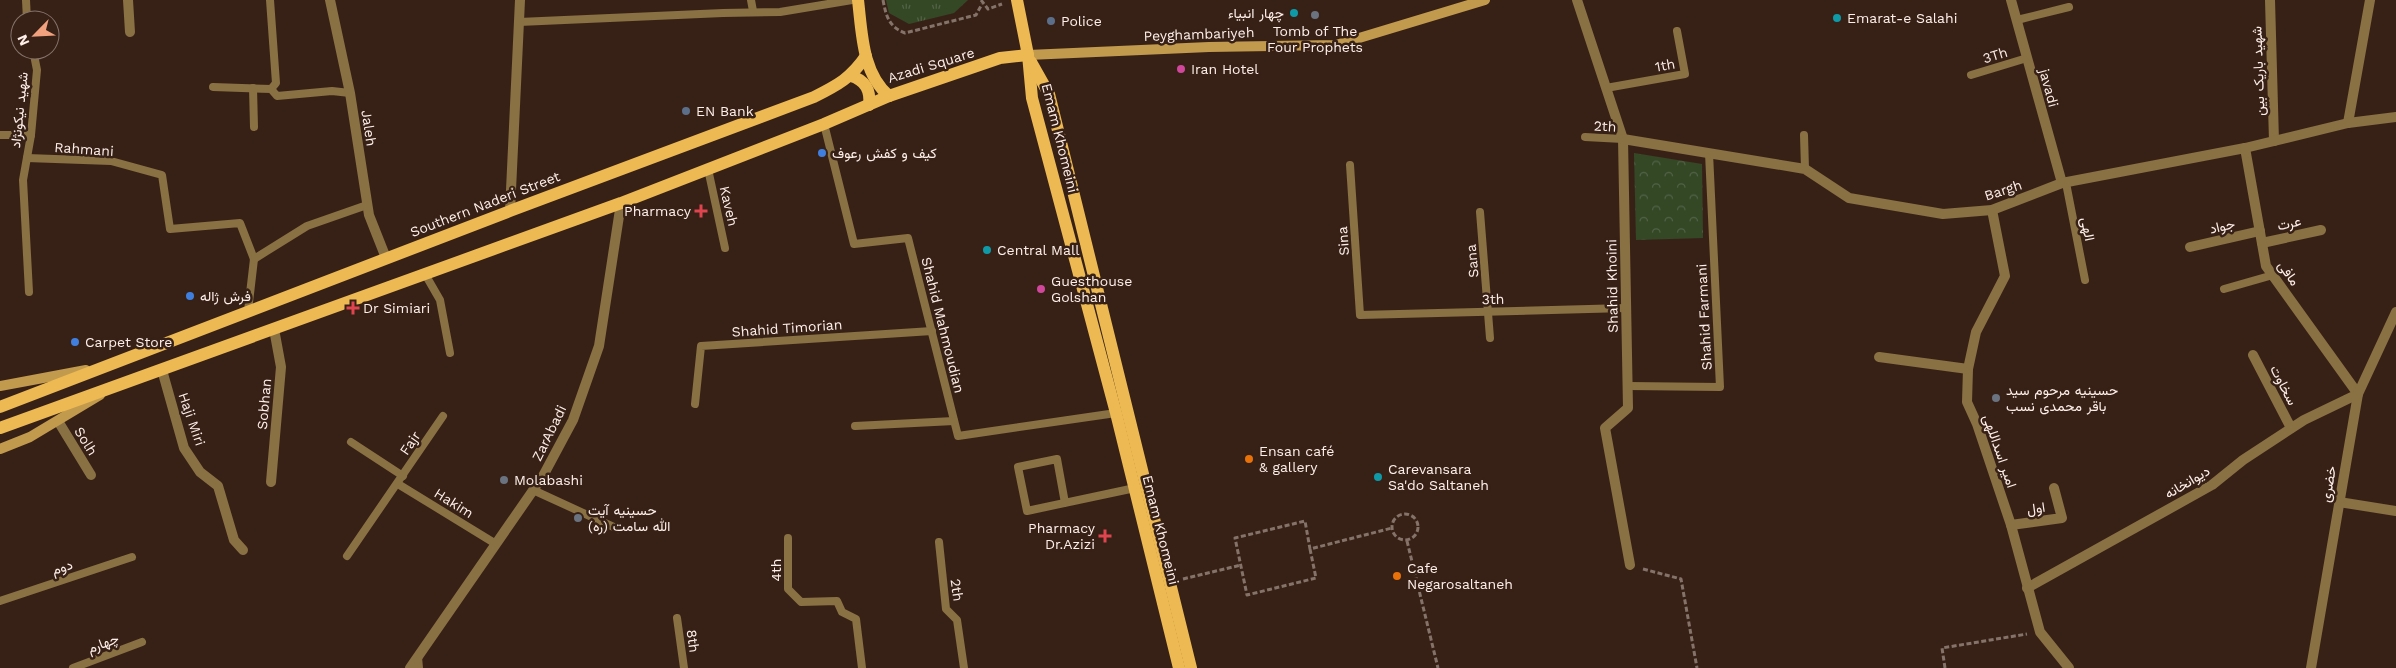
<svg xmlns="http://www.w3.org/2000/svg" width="2396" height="668" font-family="'Work Sans',Vazirmatn,sans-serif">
	<defs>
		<pattern id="grass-tufts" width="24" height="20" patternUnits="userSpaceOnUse" patternTransform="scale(1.25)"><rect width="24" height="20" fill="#344826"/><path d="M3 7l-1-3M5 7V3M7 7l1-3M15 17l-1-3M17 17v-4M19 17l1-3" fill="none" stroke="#526346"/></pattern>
		<pattern id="park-crowns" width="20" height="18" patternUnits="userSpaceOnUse" patternTransform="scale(1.25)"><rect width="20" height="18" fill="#344826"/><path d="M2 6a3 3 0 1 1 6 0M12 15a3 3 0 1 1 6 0" fill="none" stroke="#526346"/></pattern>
	</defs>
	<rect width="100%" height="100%" fill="#372117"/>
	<polygon fill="url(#grass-tufts)" points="886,0 968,0 954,13 909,24 889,13"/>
	<polygon fill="url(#park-crowns)" points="1634,153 1702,164 1703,238 1636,240"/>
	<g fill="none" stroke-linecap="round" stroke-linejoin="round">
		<g stroke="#857269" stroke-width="3" stroke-dasharray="5 2.5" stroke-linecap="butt">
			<path d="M883 0C886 16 889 27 905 33L976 15 982 4"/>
			<polyline points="981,0 988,9 1002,4"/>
			<circle cx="1405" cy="527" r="13"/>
			<polyline points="1407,541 1438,668"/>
			<polyline points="1310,549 1316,578 1247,595 1235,538 1305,521 1310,549 1392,528"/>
			<polyline points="1643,569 1681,579 1697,668"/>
			<polyline points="1183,579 1241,565"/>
			<polyline points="1945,668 1942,648 2027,634"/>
		</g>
		<g stroke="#897143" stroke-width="8">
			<polyline points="26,0 27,20"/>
			<polyline points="270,0 276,83 271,89"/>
			<polyline points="751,0 753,11"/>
			<polyline points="2017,20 2069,7"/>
			<polyline points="519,22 723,13 780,12 852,0"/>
			<polyline points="1971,75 2027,58"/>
			<polyline points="213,87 271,89 277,96 332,91 350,93"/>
			<polyline points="253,88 254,127"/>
			<polyline points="1606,88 1685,74 1677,31"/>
			<polyline points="824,124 854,244 908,238 958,436 1116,413"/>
			<polyline points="0,135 31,135"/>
			<polyline points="1804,135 1805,169"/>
			<polyline points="1585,137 1623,139"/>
			<polyline points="27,158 111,161 162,175 170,229 240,223 254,259 248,311"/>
			<polyline points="1350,165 1360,315 1626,308"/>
			<polyline points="708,169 725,248"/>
			<polyline points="2066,183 2085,280"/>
			<polyline points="1480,212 1490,338"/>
			<polyline points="254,259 307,226 367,205"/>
			<polyline points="425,274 440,300 450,353"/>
			<polyline points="2224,289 2273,275"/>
			<polyline points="29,292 23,180 31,135 37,70 33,50"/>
			<polyline points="1628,386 1720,387 1709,153"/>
			<polyline points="695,404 701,346 932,331"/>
			<polyline points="855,426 954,421"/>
			<polyline points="351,442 403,476"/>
			<polyline points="398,484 496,544"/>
			<polyline points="533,490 618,529"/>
			<polyline points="1065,503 1057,459 1018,467 1027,511 1135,488"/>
			<polyline points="788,538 788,589 801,602 837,601 842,612 856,619 862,668"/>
			<polyline points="939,542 946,609 957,620 964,668"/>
			<polyline points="347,556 443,416"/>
			<polyline points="0,601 132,557"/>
			<polyline points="677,618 684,668"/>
			<polyline points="418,657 419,668"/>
			<polyline points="73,668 142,642"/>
		</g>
		<g stroke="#897143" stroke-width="10">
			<polyline points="128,0 130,32"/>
			<polyline points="330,0 350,93 369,215 386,258"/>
			<polyline points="1577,0 1623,139 1628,408 1605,428 1630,565"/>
			<polyline points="2011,0 2062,183"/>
			<polyline points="2270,0 2274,141"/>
			<polyline points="2348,123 2370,0"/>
			<polyline points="1623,139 1805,169 1849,198 1943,214 1992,210 2062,183 2245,148 2348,123 2396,117"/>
			<polyline points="1992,210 2005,276 1976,332 1968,369 1967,402 1977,424 2011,525 2040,632 2069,668"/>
			<polyline points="510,211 520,0"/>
			<polyline points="2262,243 2321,230"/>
			<polyline points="2190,247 2260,231"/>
			<polyline points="2253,355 2291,428"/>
			<polyline points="1879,357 1968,369"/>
			<polyline points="162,370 184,448 200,472 218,486 234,540 243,550"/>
			<polyline points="58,421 91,475"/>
			<polyline points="271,482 281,367 274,329"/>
			<polyline points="2339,502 2396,511"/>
			<polyline points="2011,525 2062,518 2054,488"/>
			<polyline points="2027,588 2212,485 2243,460 2304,420 2358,394 2266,266 2245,148"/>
			<polyline points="410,668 543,476 573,420 599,346 621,203"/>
			<polyline points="2311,668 2358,394 2396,312"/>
		</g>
		<g stroke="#c29a4d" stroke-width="10">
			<polyline points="1028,55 1209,47 1336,45 1485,0"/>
			<polyline points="0,386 86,370"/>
			<polyline points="0,449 30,437 100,395"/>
		</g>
		<g stroke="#edb952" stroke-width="12">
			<path d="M858 0C862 33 862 73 889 96"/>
			<polyline points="1017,0 1028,55 1032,98 1116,413 1179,668"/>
			<polyline points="1031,62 1049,94 1191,668"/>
			<path d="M851 76C865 80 871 90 869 105"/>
			<path d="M0 407 510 211 814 97C838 85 851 78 866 56"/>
			<polyline points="0,428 621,203 824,124 889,96 1000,58 1028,55"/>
		</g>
	</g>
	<g fill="#0f9aa8" stroke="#372117" stroke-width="2">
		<circle cx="1294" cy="13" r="5"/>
		<circle cx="1837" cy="18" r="5"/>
		<circle cx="987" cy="250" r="5"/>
		<circle cx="1378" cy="477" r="5"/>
	</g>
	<g fill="#6b7280" stroke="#372117" stroke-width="2">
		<circle cx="1315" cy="15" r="5"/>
		<circle cx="1996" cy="398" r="5"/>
		<circle cx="504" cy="480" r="5"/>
		<circle cx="578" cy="518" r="5"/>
	</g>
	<g fill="#5c6f8a" stroke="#372117" stroke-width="2">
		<circle cx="1051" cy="21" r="5"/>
		<circle cx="686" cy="111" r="5"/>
	</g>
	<g fill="#d1479c" stroke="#372117" stroke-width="2">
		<circle cx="1181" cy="69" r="5"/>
		<circle cx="1041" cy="289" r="5"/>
	</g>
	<g fill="#3f7fe0" stroke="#372117" stroke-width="2">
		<circle cx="822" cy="153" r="5"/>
		<circle cx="190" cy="296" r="5"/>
		<circle cx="75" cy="342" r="5"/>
	</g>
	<g fill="#e0444e" stroke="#372117" stroke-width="2">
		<path d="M698.5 203.5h5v5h5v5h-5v5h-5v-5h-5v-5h5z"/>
		<path d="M350.5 300.5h5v5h5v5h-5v5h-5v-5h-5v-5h5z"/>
		<path d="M1102.5 528.5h5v5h5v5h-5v5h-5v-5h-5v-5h5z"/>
	</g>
	<g fill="#e8710a" stroke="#372117" stroke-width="2">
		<circle cx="1249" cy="459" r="5"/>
		<circle cx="1397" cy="576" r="5"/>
	</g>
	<g text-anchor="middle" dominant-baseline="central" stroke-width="5" stroke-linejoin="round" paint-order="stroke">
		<g font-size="14" fill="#feefe8" stroke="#372117" text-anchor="start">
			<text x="1284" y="13" text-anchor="end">چهار انبیاء</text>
			<text x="1847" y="18">Emarat-e Salahi</text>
			<text x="1061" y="21">Police</text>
			<text x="1315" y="31" text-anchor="middle">Tomb of The<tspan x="1315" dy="16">Four Prophets</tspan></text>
			<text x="1191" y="69">Iran Hotel</text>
			<text x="696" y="111">EN Bank</text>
			<text x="832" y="153">کیف و کفش رعوف</text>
			<text x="691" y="211" text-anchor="end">Pharmacy</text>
			<text x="997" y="250">Central Mall</text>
			<text x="1051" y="281">Guesthouse<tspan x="1051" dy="16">Golshan</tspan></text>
			<text x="200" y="296">فرش ژاله</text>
			<text x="363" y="308">Dr Simiari</text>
			<text x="85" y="342">Carpet Store</text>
			<text x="2006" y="390">حسینیه مرحوم سید<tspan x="2006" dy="16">باقر محمدی نسب</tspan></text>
			<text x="1259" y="451">Ensan café<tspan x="1259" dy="16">&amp; gallery</tspan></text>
			<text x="1388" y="469">Carevansara<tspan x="1388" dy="16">Sa'do Saltaneh</tspan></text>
			<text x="514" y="480">Molabashi</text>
			<text x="588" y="510">حسینیه آیت<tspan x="588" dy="16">الله سامت (ره)</tspan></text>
			<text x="1095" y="528" text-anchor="end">Pharmacy<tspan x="1095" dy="16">Dr.Azizi</tspan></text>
			<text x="1407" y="568">Cafe<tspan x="1407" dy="16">Negarosaltaneh</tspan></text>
		</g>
		<g font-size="14" fill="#feefe8" stroke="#372117">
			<text transform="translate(1199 34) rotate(-2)">Peyghambariyeh</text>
			<text transform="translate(1995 55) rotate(-17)">3Th</text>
			<text transform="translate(931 65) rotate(-17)">Azadi Square</text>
			<text transform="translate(1665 65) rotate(-10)">1th</text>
			<text transform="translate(2258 71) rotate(-92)">شهید باریک بین</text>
			<text transform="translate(2049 88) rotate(75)">javadi</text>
			<text transform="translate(19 110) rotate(-84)">شهید نیکونژاد</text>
			<text transform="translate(1605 126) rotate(3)">2th</text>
			<text transform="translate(369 128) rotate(81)">Jaleh</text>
			<text transform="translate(1060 138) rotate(76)">Emam Khomeini</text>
			<text transform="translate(84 149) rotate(4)">Rahmani</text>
			<text transform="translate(2003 190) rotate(-18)">Bargh</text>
			<text transform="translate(485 204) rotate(-21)">Southern Naderi Street</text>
			<text transform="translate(729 206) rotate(77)">Kaveh</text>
			<text transform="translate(2289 223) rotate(-13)">عرت</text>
			<text transform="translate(2222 226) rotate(-13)">جواد</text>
			<text transform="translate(2088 229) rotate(79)">الهی</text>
			<text transform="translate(1343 241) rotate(-94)">Sina</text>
			<text transform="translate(1472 261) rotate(-95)">Sana</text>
			<text transform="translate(2289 273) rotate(55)">مافی</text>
			<text transform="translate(1612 286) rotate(-91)">Shahid Khoini</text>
			<text transform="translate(1493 299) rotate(-1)">3th</text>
			<text transform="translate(1704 317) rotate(-93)">Shahid Farmani</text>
			<text transform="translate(943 325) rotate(76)">Shahid Mahmoudian</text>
			<text transform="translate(787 328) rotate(-4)">Shahid Timorian</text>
			<text transform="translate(2284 385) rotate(63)">سخاوت</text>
			<text transform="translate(264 404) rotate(-85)">Sobhan</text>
			<text transform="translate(192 419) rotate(71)">Haji Miri</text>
			<text transform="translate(549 433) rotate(-64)">ZarAbadi</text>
			<text transform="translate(86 441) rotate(58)">Solh</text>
			<text transform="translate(410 443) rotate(-56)">Fajr</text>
			<text transform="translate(2000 451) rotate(71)">امیر اسداللهی</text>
			<text transform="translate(2187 482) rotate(-31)">دیوانخانه</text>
			<text transform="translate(2328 484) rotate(-80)">خضری</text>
			<text transform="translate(454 503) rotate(32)">Hakim</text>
			<text transform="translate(2036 508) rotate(-8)">اول</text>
			<text transform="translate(1161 530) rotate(76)">Emam Khomeini</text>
			<text transform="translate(62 567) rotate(-18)">دوم</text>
			<text transform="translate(776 570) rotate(-90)">4th</text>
			<text transform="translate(957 590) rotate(82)">2th</text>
			<text transform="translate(693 641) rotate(82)">8th</text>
			<text transform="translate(103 643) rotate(-21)">چهارم</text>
		</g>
	</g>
	<g transform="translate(35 35) rotate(246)"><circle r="24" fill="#372117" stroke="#87736b"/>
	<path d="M0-4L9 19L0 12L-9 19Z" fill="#f1a17d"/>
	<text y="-8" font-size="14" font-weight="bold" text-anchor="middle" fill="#feefe8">N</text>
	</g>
</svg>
